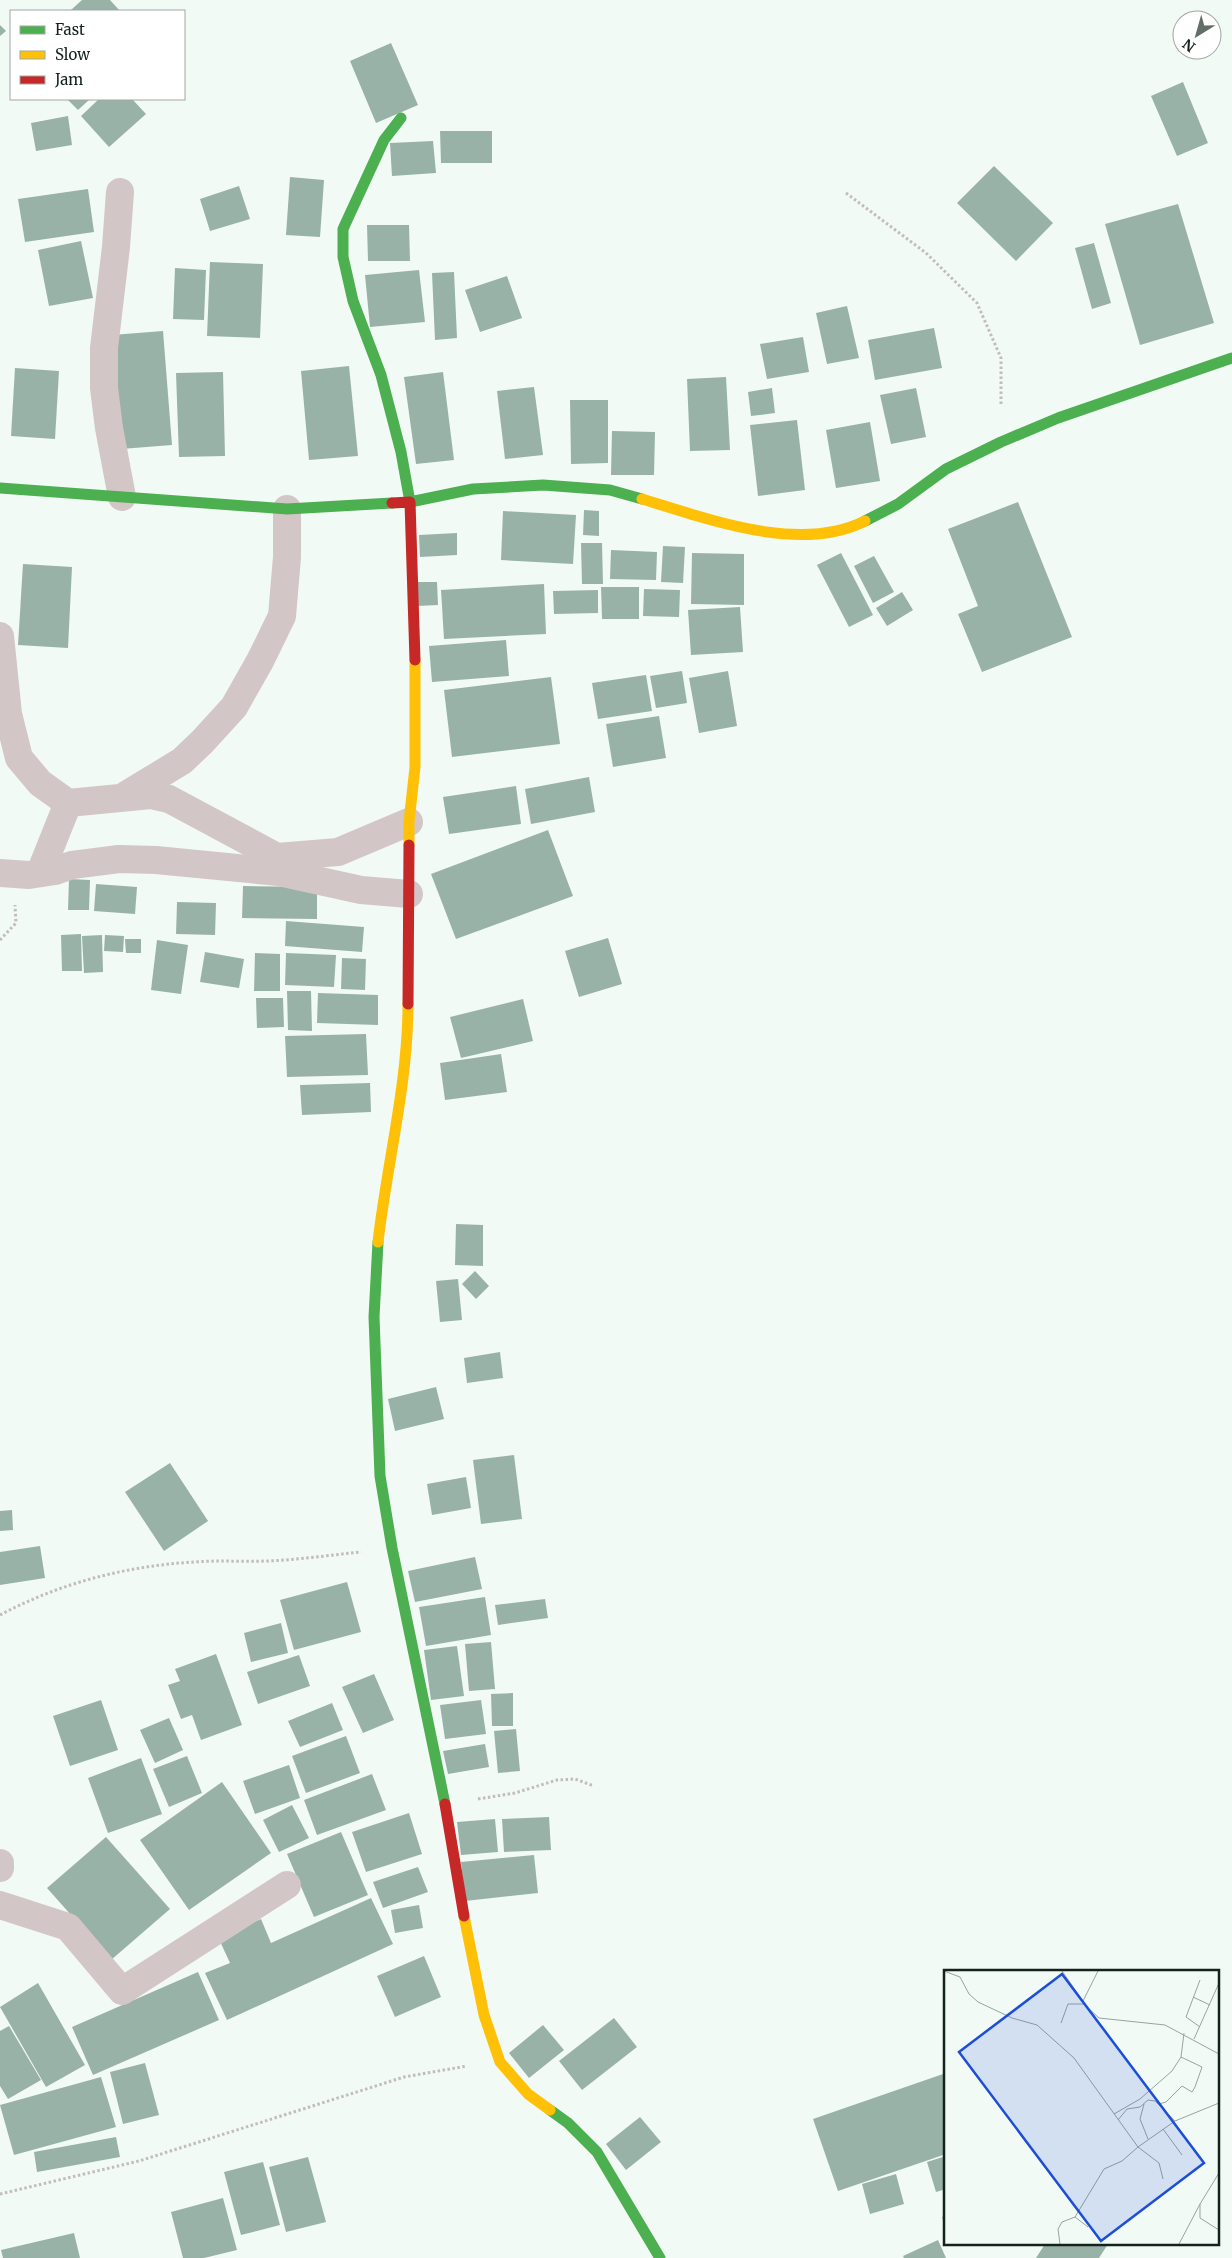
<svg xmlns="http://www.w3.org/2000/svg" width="1232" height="2258" font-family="Merriweather,serif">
	<rect width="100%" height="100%" fill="#f2faf6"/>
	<g fill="#98b2a8">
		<polygon points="82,0 110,0 120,11 73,11 71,10"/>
		<polygon points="0,25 6,31 0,36"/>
		<polygon points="391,43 418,105 376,123 350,61"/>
		<polygon points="1183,82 1208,143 1177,156 1151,96"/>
		<polygon points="67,99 90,99 78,110"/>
		<polygon points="99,99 132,99 146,114 109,147 81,116"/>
		<polygon points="68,116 72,145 36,151 31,123"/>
		<polygon points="440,131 492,131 492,163 441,163"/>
		<polygon points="433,141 436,173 392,176 390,143"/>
		<polygon points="994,166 1053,223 1016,261 957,203"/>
		<polygon points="290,177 324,180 320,237 286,235"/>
		<polygon points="239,186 250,219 210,231 200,199"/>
		<polygon points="88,189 94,232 25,242 18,199"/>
		<polygon points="1178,204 1214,323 1140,345 1105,224"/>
		<polygon points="367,225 409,225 410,261 368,261"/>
		<polygon points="81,241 93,298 49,306 38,250"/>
		<polygon points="1094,243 1111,303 1092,309 1075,248"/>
		<polygon points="210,262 263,264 260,338 207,336"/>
		<polygon points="175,268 206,270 204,320 173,319"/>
		<polygon points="419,270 425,322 370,327 365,275"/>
		<polygon points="454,272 457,338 435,340 432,273"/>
		<polygon points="507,276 522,318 480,332 465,290"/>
		<polygon points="847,306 859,358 827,364 816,313"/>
		<polygon points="934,328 942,368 875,380 868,340"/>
		<polygon points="163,331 172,445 121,449 112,335"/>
		<polygon points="803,337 809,372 767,379 760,344"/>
		<polygon points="349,366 358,456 309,460 301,371"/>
		<polygon points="15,368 59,371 55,439 11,436"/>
		<polygon points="223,372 225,456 179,457 176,373"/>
		<polygon points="443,372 454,460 416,464 404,377"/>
		<polygon points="726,377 730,450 690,451 687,379"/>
		<polygon points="534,387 543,455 505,459 497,391"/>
		<polygon points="772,388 775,413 751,416 748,392"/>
		<polygon points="916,388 926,437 891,444 880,395"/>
		<polygon points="570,400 608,400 608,463 571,464"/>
		<polygon points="797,420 805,490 758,496 750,425"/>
		<polygon points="870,422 880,481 836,488 826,430"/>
		<polygon points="612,431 655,432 654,475 611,475"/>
		<polygon points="1018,502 1072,637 982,672 958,614 978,606 948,529"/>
		<polygon points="584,510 599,511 599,536 583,535"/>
		<polygon points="503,511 576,515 573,564 501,560"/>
		<polygon points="457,533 457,555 420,557 419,535"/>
		<polygon points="581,543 602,543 603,584 582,584"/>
		<polygon points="663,546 685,547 683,583 661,582"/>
		<polygon points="611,550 657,552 656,580 610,579"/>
		<polygon points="692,553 744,554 744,605 691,604"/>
		<polygon points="841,553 873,615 849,627 817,565"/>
		<polygon points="874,556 894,592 873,603 854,566"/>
		<polygon points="23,564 72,567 68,648 18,645"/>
		<polygon points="416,582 437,582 438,605 417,606"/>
		<polygon points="544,584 546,634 444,639 441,590"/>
		<polygon points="601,587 639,587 639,619 602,619"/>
		<polygon points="644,589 680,590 679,617 643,616"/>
		<polygon points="598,590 598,613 554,614 553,591"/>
		<polygon points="902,592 913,610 887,626 876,608"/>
		<polygon points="740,607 743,652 691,655 688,610"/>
		<polygon points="506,640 509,676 432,682 429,646"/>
		<polygon points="682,671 687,703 656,708 650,676"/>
		<polygon points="728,671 737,726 699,733 689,678"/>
		<polygon points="646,675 652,711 598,719 592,683"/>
		<polygon points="551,677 560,744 452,757 444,690"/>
		<polygon points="659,716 666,758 613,767 606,724"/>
		<polygon points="589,777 595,812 531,824 525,789"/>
		<polygon points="516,786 521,824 449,834 443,797"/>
		<polygon points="548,830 573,896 456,939 431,874"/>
		<polygon points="69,879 90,880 89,910 68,910"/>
		<polygon points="96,884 137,887 135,914 94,911"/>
		<polygon points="243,886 317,887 317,919 242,918"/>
		<polygon points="177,902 216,903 215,935 176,934"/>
		<polygon points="286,921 364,927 362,952 285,946"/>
		<polygon points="81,934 82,971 62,971 61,935"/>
		<polygon points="102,935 103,972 84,973 82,936"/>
		<polygon points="105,935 124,936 123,952 104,951"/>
		<polygon points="608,938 622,984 579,997 565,951"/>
		<polygon points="125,939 141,939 141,953 126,953"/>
		<polygon points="157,940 188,945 181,994 151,990"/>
		<polygon points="205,952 244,959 239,988 200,982"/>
		<polygon points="255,953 280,954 280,991 254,991"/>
		<polygon points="286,953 336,955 334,987 285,985"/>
		<polygon points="342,958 366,959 365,990 341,989"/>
		<polygon points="287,991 311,991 312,1031 288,1030"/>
		<polygon points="318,993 378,995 378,1025 317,1023"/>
		<polygon points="256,998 283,998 284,1027 257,1028"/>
		<polygon points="523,999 533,1041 461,1058 450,1017"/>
		<polygon points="366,1034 368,1075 287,1077 285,1036"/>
		<polygon points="501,1054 507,1092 445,1100 440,1063"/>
		<polygon points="370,1083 371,1112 302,1115 300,1085"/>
		<polygon points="456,1224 483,1225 483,1266 455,1265"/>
		<polygon points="475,1271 489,1286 476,1299 462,1284"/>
		<polygon points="458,1279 462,1320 440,1322 436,1281"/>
		<polygon points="500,1352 503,1378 467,1383 464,1358"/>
		<polygon points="436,1387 444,1419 395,1431 388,1399"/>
		<polygon points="514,1455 522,1519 481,1524 473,1460"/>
		<polygon points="170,1463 208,1521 164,1551 125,1492"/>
		<polygon points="466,1477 471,1508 432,1515 427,1484"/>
		<polygon points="12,1510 13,1530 0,1531 0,1511"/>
		<polygon points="40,1546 45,1578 0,1585 0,1552"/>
		<polygon points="475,1557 482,1589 415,1602 408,1571"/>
		<polygon points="347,1582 361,1632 294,1650 280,1600"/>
		<polygon points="485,1597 491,1635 426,1646 419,1607"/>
		<polygon points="545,1599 548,1618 498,1625 495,1605"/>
		<polygon points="281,1623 288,1653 251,1662 244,1633"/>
		<polygon points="491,1642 495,1689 469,1691 465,1644"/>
		<polygon points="457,1646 464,1696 431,1700 424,1650"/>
		<polygon points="216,1654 242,1725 201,1740 192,1715 181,1719 168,1685 180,1681 175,1669"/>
		<polygon points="299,1655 310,1686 258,1704 247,1672"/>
		<polygon points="374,1674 394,1720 363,1733 342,1687"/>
		<polygon points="513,1693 513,1726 492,1726 491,1694"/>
		<polygon points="101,1700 118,1750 70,1766 53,1716"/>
		<polygon points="481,1700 486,1734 445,1739 440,1705"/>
		<polygon points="332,1703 343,1730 300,1747 288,1721"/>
		<polygon points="169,1718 183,1750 155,1763 140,1730"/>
		<polygon points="516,1729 520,1771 498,1773 494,1731"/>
		<polygon points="346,1736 360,1773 306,1793 292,1756"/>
		<polygon points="485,1744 489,1767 448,1774 443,1751"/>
		<polygon points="187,1756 202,1793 169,1807 153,1769"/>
		<polygon points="141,1758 162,1814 108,1833 88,1778"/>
		<polygon points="289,1765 300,1798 255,1814 243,1781"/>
		<polygon points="372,1774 386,1810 317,1835 304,1800"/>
		<polygon points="222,1782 271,1853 189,1910 140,1840"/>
		<polygon points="292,1805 309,1838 279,1852 263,1820"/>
		<polygon points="409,1813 422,1854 366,1872 352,1832"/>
		<polygon points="549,1817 551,1850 504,1852 502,1819"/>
		<polygon points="495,1819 498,1852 461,1855 457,1822"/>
		<polygon points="341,1832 368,1895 314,1917 287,1854"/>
		<polygon points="106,1837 170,1909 111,1960 47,1888"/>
		<polygon points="534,1855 538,1893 465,1901 461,1862"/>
		<polygon points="418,1867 428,1892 383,1908 373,1882"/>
		<polygon points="371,1898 393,1944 227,2020 205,1973 230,1963 218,1937 261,1919 271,1943"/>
		<polygon points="419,1905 423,1928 395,1933 391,1910"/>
		<polygon points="424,1956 441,1997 395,2017 377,1976"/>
		<polygon points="198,1972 219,2020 93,2075 72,2027"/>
		<polygon points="38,1983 85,2065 46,2087 0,2007"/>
		<polygon points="614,2018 637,2047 582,2090 559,2061"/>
		<polygon points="543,2025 564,2050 529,2078 509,2053"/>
		<polygon points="9,2026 41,2080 8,2099 0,2086 0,2031"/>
		<polygon points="145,2063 159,2115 123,2124 110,2072"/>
		<polygon points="946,2073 946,2154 838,2191 813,2119"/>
		<polygon points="101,2077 116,2127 14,2155 0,2105"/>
		<polygon points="640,2117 661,2142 626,2170 606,2144"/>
		<polygon points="116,2137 120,2157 37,2172 34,2152"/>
		<polygon points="946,2156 946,2189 936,2192 927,2162"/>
		<polygon points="308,2157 326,2222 286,2232 269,2167"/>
		<polygon points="263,2162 280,2225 241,2235 224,2172"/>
		<polygon points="896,2174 904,2204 870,2214 862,2184"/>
		<polygon points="223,2198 237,2250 204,2258 183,2258 171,2212"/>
		<polygon points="946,2215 946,2227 945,2227 942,2217"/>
		<polygon points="74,2233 80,2258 3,2258 1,2250"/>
		<polygon points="938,2240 946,2258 904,2258 903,2256"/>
		<polygon points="1045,2244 1108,2244 1099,2258 1036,2258"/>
	</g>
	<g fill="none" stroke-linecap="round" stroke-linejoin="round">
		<g stroke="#c2bcba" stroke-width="3" stroke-dasharray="2.5 2.5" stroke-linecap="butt">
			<polyline points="846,193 926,253 977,303 1001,358 1001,406"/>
			<polyline points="0,940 16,923 15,905"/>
			<path d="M0 1615C60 1583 126 1566 194 1562 218 1560 242 1562 266 1561 298 1560 330 1555 361 1552"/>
			<polyline points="478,1799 515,1793 557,1780 575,1779 594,1786"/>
			<polyline points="0,2194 139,2161 404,2077 467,2066"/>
		</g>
		<g stroke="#d3c6c6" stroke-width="28">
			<polyline points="120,192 116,247 104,348 104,388 109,428 122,497"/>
			<polyline points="0,636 8,714 19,758 40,783 68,803 151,795 169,799 277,857 338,852 409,822"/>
			<polyline points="126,795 182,761 202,742 234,707 260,661 282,616 287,557 287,509"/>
			<polyline points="0,873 29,875 55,871 72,865 119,859 156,860 279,872 361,890 409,894"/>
			<polyline points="40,873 68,803"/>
			<polyline points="0,1863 0,1868"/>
			<polyline points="0,1905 68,1927 122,1991 287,1885"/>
		</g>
		<g stroke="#4caf50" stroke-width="11">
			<polyline points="401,118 384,140 343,229 343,257 353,301 381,375 401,452 410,502 473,489 543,485 610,490 642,499"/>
			<polyline points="0,488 287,509 392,503"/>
			<polyline points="865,521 898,504 946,469 1001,442 1058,418 1232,358"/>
			<polyline points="378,1242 374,1317 380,1476 392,1548 445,1804"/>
			<polyline points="550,2110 568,2123 597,2152 660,2258"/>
		</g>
		<g stroke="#ffc107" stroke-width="11">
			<path d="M642 499C708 519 800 554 865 521"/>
			<polyline points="409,845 409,822 415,767 415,660"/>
			<path d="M378 1242C387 1163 408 1084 408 1004"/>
			<polyline points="464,1916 484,2015 500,2062 528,2094 550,2110"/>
		</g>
		<g stroke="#c62828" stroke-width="11">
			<polyline points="392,503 410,502 415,660"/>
			<polyline points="408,1004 409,845"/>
			<polyline points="445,1804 464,1916"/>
		</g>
	</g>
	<g transform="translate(944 1970)">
		<rect width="275" height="275" fill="#f2faf6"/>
		<path fill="none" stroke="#99a49f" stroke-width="1" d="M0 1 16 7 25 24 34 32 68 48 93 55 130 88 194 177 231 151 275 133M118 1 143 37 155 48 221 55 275 84M256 10 242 47 256 57M249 27 266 35M139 31 154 1M117 53 124 34H140M250 69 275 13M204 130 211 131 231 151M200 134 196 149 204 169M215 134 222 132 238 116 248 122 251 117 258 97 237 87M170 144 196 129 228 101 237 87 240 63M174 150 183 139 196 137 204 130M219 159 238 185M275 203 256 234V248L275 260M131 247 144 257M116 274 114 259 118 252 131 247 160 199 178 191 194 177 215 193 219 209M235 274 256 234"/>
		<path fill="#1d4ed8" fill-opacity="0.15" stroke="#1d4ed8" stroke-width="2.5" d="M118 4 260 193 157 271 15 82Z"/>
		<rect width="275" height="275" fill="none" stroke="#14221c" stroke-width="2.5"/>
	</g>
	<rect x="10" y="10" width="175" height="90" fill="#ffffff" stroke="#a1a7a4"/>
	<rect x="20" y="26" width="25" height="8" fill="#4caf50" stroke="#a1a7a4"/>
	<text x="55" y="35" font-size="15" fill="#14221c">Fast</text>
	<rect x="20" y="51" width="25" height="8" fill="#ffc107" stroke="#a1a7a4"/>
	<text x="55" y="60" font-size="15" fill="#14221c">Slow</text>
	<rect x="20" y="76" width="25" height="8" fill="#c62828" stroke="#a1a7a4"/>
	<text x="55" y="85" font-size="15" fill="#14221c">Jam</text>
	<g transform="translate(1197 35) rotate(217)"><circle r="24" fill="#ffffff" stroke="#a1a7a4"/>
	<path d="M0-4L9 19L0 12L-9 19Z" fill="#626e68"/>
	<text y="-8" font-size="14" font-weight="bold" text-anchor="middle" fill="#14221c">N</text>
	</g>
</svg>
